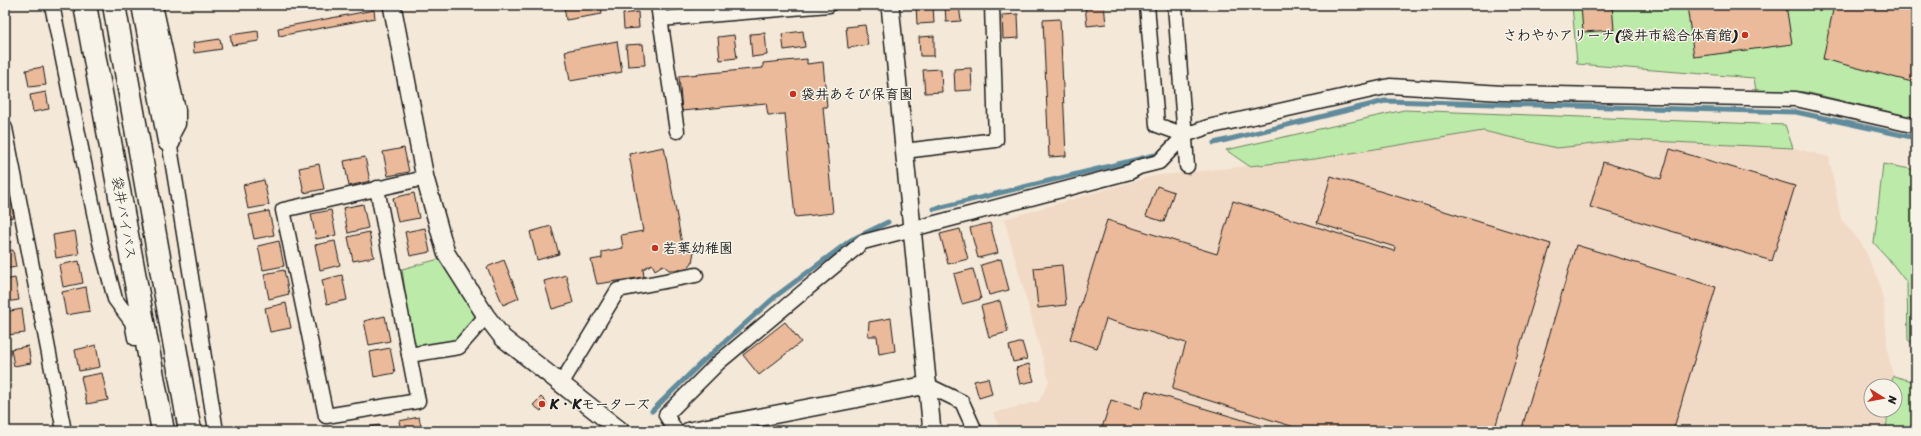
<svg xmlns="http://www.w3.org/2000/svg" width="1921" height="436" font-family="Sriracha,'Klee One',sans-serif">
	<rect width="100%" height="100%" fill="#f4e8d8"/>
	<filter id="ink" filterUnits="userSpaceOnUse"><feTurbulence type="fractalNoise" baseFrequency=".025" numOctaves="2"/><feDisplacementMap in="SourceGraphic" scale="8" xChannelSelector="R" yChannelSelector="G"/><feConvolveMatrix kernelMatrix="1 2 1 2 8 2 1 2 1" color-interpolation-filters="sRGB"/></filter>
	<g filter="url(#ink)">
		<polygon fill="#f1dac5" points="1483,131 1557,147 1631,140 1793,148 1829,157 1841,219 1862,244 1878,279 1884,304 1888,354 1893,376 1891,386 1871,386 1871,410 1888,410 1886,431 1001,431 993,413 1039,401 1049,381 1004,219 1152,176 1315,159"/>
		<g fill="#bceaa8" stroke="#6c8362">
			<polygon points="1572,5 1916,5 1916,118 1805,92 1756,91 1754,78 1577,64"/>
			<polygon points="1404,110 1785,125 1793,148 1631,140 1557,148 1483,131 1315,159 1249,166 1226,150"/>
			<polygon points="1883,164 1916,170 1916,346 1908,340 1907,283 1887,257 1874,243"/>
			<polygon points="439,259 479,316 459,347 414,354 402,269"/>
			<polygon points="1893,376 1916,382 1916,431 1886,431 1888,410 1895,410 1895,386 1891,386"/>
		</g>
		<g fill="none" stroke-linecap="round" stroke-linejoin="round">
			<g stroke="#618b9b" stroke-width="5">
				<polyline points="1214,143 1385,101 1796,112 1916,138"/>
				<polyline points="934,209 1155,155"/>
				<polyline points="652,411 701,363 776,296 851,240 888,222"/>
			</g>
		</g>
		<g fill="#eaba9a" stroke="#1c1c1c">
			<polygon points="564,5 601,5 602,14 566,20"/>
			<polygon points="916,5 933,5 934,23 917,24"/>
			<polygon points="945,5 959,5 961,21 946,22"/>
			<polygon points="1085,5 1104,5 1106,24 1087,26"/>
			<polygon points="1581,5 1612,5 1614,30 1583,32"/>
			<polygon points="1687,5 1786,5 1792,44 1694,57"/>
			<polygon points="1834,5 1916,5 1916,83 1823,59"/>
			<polygon points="374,10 375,18 279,36 278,28"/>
			<polygon points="638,12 639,28 624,29 623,14"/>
			<polygon points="1018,14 1019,38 1003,39 1002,15"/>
			<polygon points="1060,19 1066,156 1049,157 1043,20"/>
			<polygon points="865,25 868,45 848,48 846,27"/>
			<polygon points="258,31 259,41 232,45 230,35"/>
			<polygon points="803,31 805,47 784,50 782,34"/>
			<polygon points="765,33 767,55 752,57 750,34"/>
			<polygon points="734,35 737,58 720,60 718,37"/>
			<polygon points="934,36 934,56 920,56 919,37"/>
			<polygon points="220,39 222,49 194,53 193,43"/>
			<polygon points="617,41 622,72 570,81 565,51"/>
			<polygon points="643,44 645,65 628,66 626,45"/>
			<polygon points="807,59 807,64 823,62 827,107 823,107 833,213 795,217 785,114 768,115 766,103 682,111 679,76 763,68 763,63"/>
			<polygon points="43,67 46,85 29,87 26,70"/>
			<polygon points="971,68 972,90 955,91 954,69"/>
			<polygon points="941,69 942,92 925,93 923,70"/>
			<polygon points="46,92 49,109 33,112 30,95"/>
			<polygon points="664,147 682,244 694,251 692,263 685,270 669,270 663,265 655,270 652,264 643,269 644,277 597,284 591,260 602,258 602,252 623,248 621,235 643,231 629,154"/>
			<polygon points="404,148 409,172 388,176 383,152"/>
			<polygon points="1670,149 1795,186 1772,261 1590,207 1603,162 1661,179"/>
			<polygon points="365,157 370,181 349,186 344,161"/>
			<polygon points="319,164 324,189 304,193 299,168"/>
			<polygon points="1331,176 1551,244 1494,431 1307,431 1172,389 1186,343 1106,319 1097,348 1070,339 1107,220 1217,254 1233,201 1394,251 1395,247 1317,223"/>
			<polygon points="264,180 269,205 248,209 243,185"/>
			<polygon points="1157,186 1174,192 1164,222 1146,216"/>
			<polygon points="5,192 9,192 14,217 5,218"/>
			<polygon points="414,193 419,218 398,222 393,198"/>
			<polygon points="363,204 368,228 348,233 343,208"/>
			<polygon points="331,210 336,235 316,239 311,214"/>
			<polygon points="269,211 274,235 254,239 249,215"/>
			<polygon points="990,223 998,253 978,258 970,228"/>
			<polygon points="8,225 11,242 5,243 5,226"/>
			<polygon points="551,226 559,254 537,260 530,232"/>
			<polygon points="425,228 430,252 410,256 405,232"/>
			<polygon points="960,229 968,259 948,264 940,234"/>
			<polygon points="75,231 79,254 56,258 53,235"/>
			<polygon points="369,232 374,257 353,261 348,237"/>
			<polygon points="279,241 284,266 263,270 258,246"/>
			<polygon points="335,241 340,265 320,270 315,245"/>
			<polygon points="1576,245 1716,287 1673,431 1521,431"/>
			<polygon points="13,250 16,267 5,269 5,251"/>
			<polygon points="1001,259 1009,290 989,295 981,265"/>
			<polygon points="504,260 519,298 503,305 487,267"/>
			<polygon points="79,261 83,283 63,287 59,265"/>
			<polygon points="1062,265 1066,305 1038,308 1034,268"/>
			<polygon points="973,269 981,299 962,304 954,274"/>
			<polygon points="284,270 289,294 269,299 264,274"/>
			<polygon points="342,275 347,300 327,304 322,280"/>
			<polygon points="566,275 573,303 552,309 544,281"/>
			<polygon points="15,278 19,300 5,302 5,280"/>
			<polygon points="86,287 90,311 66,315 62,292"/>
			<polygon points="1000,301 1008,332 989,337 981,306"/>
			<polygon points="286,303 291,328 270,332 265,308"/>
			<polygon points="22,309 25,333 7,335 5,312"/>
			<polygon points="385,316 390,341 369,345 364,321"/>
			<polygon points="891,318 895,351 879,354 877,336 868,336 869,322"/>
			<polygon points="785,322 801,342 759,375 743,355"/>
			<polygon points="1022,342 1027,359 1013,362 1009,346"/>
			<polygon points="96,345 100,367 79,371 75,350"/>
			<polygon points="28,346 31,363 14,366 11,349"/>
			<polygon points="390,348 395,373 374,377 370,352"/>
			<polygon points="1029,364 1034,381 1020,384 1016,368"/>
			<polygon points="102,373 108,400 87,404 81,377"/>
			<polygon points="988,378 992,394 979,398 974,381"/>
			<polygon points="1146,391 1280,431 1101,431 1111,400 1141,409"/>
			<polygon points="541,397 547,403 541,411 533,405"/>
			<polygon points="419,417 422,431 401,431 399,421"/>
			<polygon points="379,425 380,431 359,431 359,429"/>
		</g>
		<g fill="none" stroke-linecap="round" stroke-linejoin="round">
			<defs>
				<g id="minor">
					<polyline points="52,5 100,242 115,299 132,322 135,338"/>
					<polyline points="155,5 178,110 178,124 169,141 216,431"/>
					<polyline points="658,5 677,131"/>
					<polyline points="1147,5 1157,125 1185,135"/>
					<polyline points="1175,5 1187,166"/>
					<polyline points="660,19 829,5"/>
					<polyline points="5,128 64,431"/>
					<polyline points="904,151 996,140 992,5"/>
					<polyline points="377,188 418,401 326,416 283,210 425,178"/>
					<polyline points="409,355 459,347 486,316"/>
					<polyline points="561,384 618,290 696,275"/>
					<polyline points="927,385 962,402 975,431"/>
					<polyline points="676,431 666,415 718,363 863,242 1130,172 1139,167 1159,162 1185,135 1208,127 1390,86 1502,93 1796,99 1916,126"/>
				</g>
				<g id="tertiary">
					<polyline points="392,5 425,178 446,253 486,316 503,338 621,431"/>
					<polyline points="890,5 932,431"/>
					<polyline points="689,431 927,385"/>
				</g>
				<g id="trunk">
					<polyline points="85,5 163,431"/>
					<polyline points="114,5 190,431"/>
					<polyline points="143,5 169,141"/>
				</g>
			</defs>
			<use href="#minor" stroke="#1c1c1c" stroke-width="17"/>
			<use href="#tertiary" stroke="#1c1c1c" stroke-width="20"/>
			<use href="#trunk" stroke="#1c1c1c" stroke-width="25"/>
			<use href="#minor" stroke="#f7f3e8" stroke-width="14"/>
			<use href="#tertiary" stroke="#f7f3e8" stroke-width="17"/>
			<use href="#trunk" stroke="#f7f3e8" stroke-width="22"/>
		</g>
	</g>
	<g fill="#c8321e" stroke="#f7f3e8" stroke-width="1.5">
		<circle cx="1745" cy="35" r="4"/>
		<circle cx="793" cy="94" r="4"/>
		<circle cx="655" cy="248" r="4"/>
		<circle cx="542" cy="404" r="4"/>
	</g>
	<g text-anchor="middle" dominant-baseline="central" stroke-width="3" stroke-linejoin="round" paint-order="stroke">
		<g font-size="14" font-weight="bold" fill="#1c1c1c" stroke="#f7f3e8" text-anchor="start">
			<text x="1737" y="35" text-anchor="end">さわやかアリーナ(袋井市総合体育館)</text>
			<text x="801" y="94">袋井あそび保育園</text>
			<text x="663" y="248">若葉幼稚園</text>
			<text x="550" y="404">K・Kモーターズ</text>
		</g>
		<g font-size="14" fill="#1c1c1c" stroke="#f7f3e8">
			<text transform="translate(124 218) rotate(80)">袋井バイパス</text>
		</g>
	</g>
	<rect width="1921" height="436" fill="none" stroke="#f7f3e8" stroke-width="20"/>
	<rect x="10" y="10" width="1901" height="416" fill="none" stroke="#1c1c1c" stroke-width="1.5" filter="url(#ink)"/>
	<g transform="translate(1883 398) rotate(101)"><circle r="19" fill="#f7f3e8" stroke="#9f9d96"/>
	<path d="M0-3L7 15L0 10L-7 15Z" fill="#c8321e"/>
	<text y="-6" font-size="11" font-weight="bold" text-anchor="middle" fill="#1c1c1c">N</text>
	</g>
</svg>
